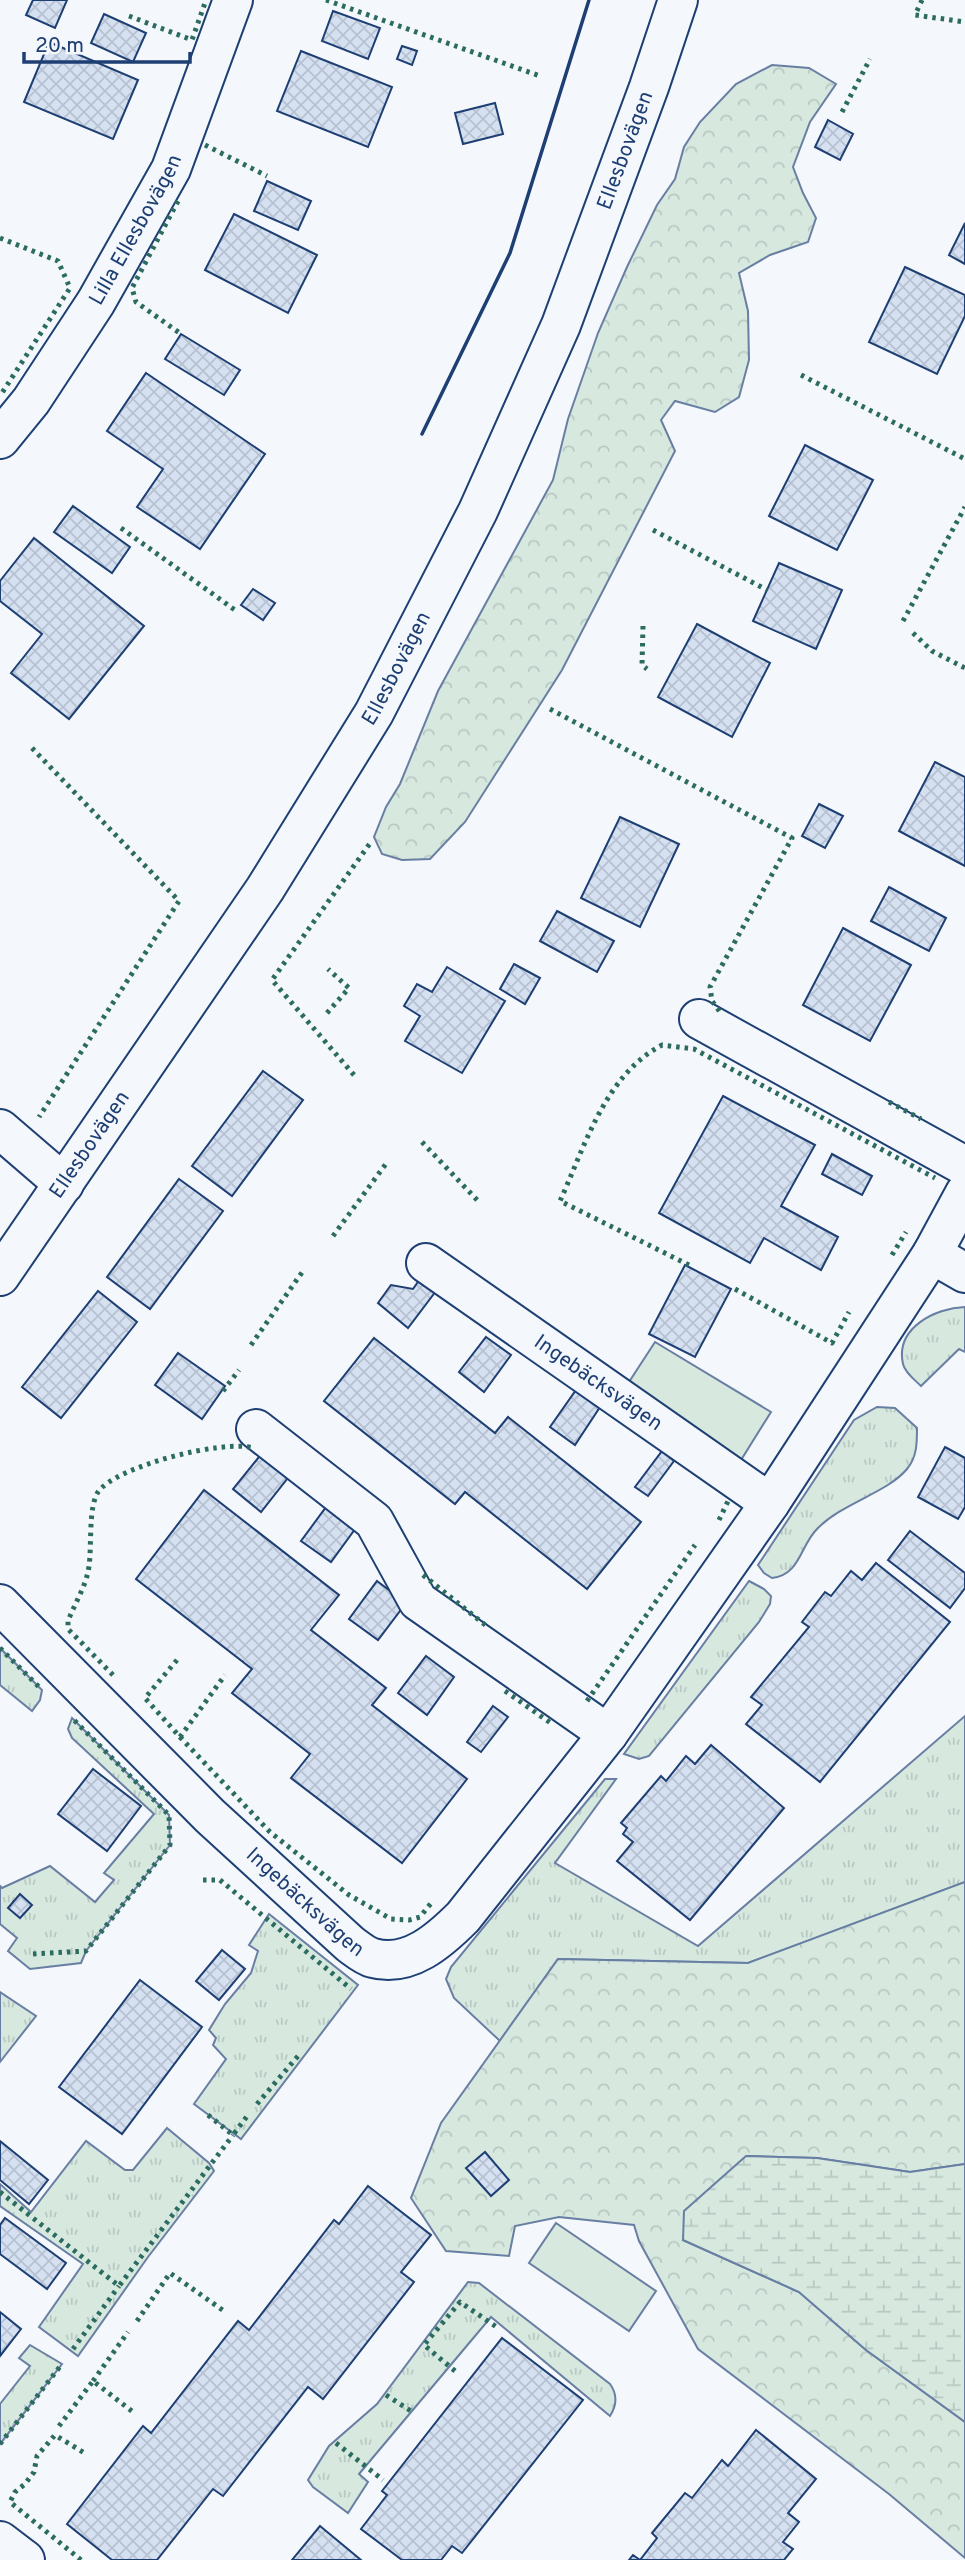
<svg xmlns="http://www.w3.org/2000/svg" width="965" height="2560" font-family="Overpass,sans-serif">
	<defs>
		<pattern id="grass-tufts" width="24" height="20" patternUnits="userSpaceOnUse" patternTransform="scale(1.75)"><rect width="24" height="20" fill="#d7e8df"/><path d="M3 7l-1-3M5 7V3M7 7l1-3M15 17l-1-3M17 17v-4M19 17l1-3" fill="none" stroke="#b8c8c3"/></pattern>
		<pattern id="forest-crowns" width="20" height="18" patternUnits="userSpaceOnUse" patternTransform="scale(1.75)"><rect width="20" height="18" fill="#d7e8df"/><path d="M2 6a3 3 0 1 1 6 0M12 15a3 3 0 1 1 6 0" fill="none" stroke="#b8c8c3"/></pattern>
		<pattern id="wetland-marsh" width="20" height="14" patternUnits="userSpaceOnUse" patternTransform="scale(1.75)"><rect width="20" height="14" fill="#d7e8df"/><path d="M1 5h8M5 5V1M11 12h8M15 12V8" fill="none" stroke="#b8c8c3"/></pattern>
		<pattern id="building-cross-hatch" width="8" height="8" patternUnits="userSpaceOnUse" patternTransform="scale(1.75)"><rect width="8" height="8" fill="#d5e0f0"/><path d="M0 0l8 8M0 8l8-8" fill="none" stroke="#b6c1d1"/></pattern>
	</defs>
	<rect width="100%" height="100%" fill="#f4f7fb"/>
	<g fill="url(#grass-tufts)" stroke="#687fa3" stroke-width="2">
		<path d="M965 1307V1352L959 1349 921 1386C915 1380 905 1373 903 1364 895 1328 935 1308 965 1307Z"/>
		<path d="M877 1407 895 1408 917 1428C917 1443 917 1457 907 1469 887 1493 842 1503 817 1529 800 1546 800 1575 772 1578L764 1573 758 1565 854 1420Z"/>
		<polygon points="749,1581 764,1589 771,1596 770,1604 759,1622 649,1756 639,1759 624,1754"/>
		<polygon points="0,1648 42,1690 40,1700 32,1711 0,1685"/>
		<polygon points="965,1716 965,1882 748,1963 558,1959 500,2041 454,1998 446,1979 451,1967 605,1779 616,1779 555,1863 698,1946"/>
		<polygon points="72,1718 169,1815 170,1845 86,1951 81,1963 30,1969 8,1951 17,1938 0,1924 0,1886 2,1888 50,1866 95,1902 114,1880 104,1873 154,1814 72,1738 68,1729"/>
		<polygon points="269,1914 358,1985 241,2139 194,2104 226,2059 213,2045 216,2038 209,2030 225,2004 251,1973 258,1951 249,1945"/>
		<polygon points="0,1992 36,2016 0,2062"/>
		<polygon points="167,2128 209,2163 214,2171 148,2257 78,2356 39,2327 83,2264 0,2206 0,2184 31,2212 86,2141 125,2170 133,2170"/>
		<path d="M468 2282 479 2283 610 2384C618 2395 617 2405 610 2416L491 2317 359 2474 368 2482 348 2513 313 2487 308 2480 329 2446 377 2404Z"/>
		<polygon points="30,2345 62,2364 0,2444 0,2404 30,2366 19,2358"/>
	</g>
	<g fill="url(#forest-crowns)" stroke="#687fa3" stroke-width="2">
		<polygon points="772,65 809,68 836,84 810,122 793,167 803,193 816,218 808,242 770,255 739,273 748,311 749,360 739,397 715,412 675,401 661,420 675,451 562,670 465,822 430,859 402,860 382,854 374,837 386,807 400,784 438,691 553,480 568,419 598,333 627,267 657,205 675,179 684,147 700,122 736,84"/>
		<polygon points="965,1882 965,2164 910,2172 817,2158 747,2156 683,2240 799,2292 866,2350 965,2422 965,2558 889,2494 698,2349 639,2241 634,2225 559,2217 515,2226 509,2256 446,2251 411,2198 441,2123 558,1959 748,1963"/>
	</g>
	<polygon fill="url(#wetland-marsh)" stroke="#687fa3" stroke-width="2" points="746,2156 817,2158 910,2172 965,2164 965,2422 866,2350 799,2292 683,2240 684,2211"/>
	<g fill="#d7e8df" stroke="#687fa3" stroke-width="2">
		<polygon points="655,1342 771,1412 741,1460 629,1382"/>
		<polygon points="556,2223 656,2291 629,2331 529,2263"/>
	</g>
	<g fill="url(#building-cross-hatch)" stroke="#1d3f73" stroke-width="2">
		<polygon points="33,0 67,0 55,28 26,15"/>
		<polygon points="333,11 380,28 368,59 322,41"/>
		<polygon points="104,14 146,33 133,62 91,43"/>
		<polygon points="49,42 138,80 113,139 24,102"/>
		<polygon points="402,46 417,51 412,65 397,59"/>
		<polygon points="301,51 392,87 368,147 277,111"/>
		<polygon points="495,103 503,134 463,144 455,113"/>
		<polygon points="828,120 853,134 840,160 815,147"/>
		<polygon points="267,181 311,201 298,230 254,211"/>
		<polygon points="234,214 317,255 288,313 205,270"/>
		<polygon points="965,223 965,264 949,255"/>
		<polygon points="905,267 965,295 965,316 937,374 869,342"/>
		<polygon points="181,334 240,370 224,395 165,359"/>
		<polygon points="146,373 265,454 200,549 137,507 163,469 107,431"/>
		<polygon points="805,445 873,480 837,550 769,516"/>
		<polygon points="73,506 130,547 112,573 54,532"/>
		<polygon points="34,538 144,626 69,719 11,673 42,634 0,601 0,581"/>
		<polygon points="779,563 842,590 816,649 753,621"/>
		<polygon points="253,589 275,603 263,620 241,605"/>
		<polygon points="697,624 770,663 732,737 658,697"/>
		<polygon points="935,762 965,777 965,866 899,831"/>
		<polygon points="819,804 843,816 825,848 802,836"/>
		<polygon points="620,817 679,844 640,927 581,898"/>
		<polygon points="889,887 946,918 929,951 871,921"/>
		<polygon points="557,911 614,941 597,972 540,941"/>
		<polygon points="843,928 911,965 870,1041 803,1005"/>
		<polygon points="514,964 540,978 525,1004 500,989"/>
		<polygon points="447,967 505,1001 462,1073 405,1041 420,1016 404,1006 417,984 432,992"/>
		<polygon points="263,1071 303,1100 232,1196 192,1166"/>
		<polygon points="723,1096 815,1145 781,1206 838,1237 821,1270 764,1238 750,1263 659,1213"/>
		<polygon points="832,1154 872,1176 862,1195 822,1174"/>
		<polygon points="179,1179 223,1211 150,1309 107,1277"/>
		<polygon points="685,1265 731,1289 695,1357 649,1334"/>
		<polygon points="420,1279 436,1291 408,1328 378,1303 391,1285 413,1289"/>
		<polygon points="98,1291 137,1322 61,1418 22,1387"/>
		<polygon points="486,1337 511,1355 484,1392 459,1372"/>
		<polygon points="374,1338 495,1433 508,1417 641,1522 587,1589 465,1492 455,1504 324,1401"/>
		<polygon points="178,1353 225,1386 202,1419 155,1385"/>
		<polygon points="576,1390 600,1407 575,1445 550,1427"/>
		<polygon points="945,1447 965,1458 965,1507 958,1519 918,1497"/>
		<polygon points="662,1451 674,1461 648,1496 635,1487"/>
		<polygon points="263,1452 291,1474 261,1512 233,1489"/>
		<polygon points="204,1490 339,1595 311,1630 386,1688 372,1705 467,1779 402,1863 291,1778 310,1754 232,1693 252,1669 136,1579"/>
		<polygon points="329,1503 358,1525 331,1562 301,1541"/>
		<polygon points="910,1531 965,1573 965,1588 950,1608 888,1560"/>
		<polygon points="876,1563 950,1622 820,1782 746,1724 762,1705 751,1697 809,1627 802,1622 825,1592 831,1596 851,1571 862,1580"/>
		<polygon points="377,1581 406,1603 378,1640 349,1619"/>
		<polygon points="426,1656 454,1677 427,1715 398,1693"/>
		<polygon points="493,1706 508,1717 481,1752 467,1742"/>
		<polygon points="711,1745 784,1808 690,1920 617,1861 633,1842 623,1834 627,1828 621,1823 661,1776 666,1781 686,1756 695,1764"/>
		<polygon points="93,1769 141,1806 107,1851 58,1814"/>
		<polygon points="20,1894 32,1905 20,1918 8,1908"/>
		<polygon points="222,1950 245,1969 219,2000 196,1981"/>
		<polygon points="140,1980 202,2027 122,2134 59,2087"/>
		<polygon points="0,2141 48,2180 29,2204 0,2180"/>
		<polygon points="485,2152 509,2180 491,2196 466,2168"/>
		<polygon points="368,2186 431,2235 401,2272 414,2282 323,2399 308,2387 223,2496 213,2489 157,2560 112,2560 67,2524 143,2426 151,2433 238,2321 249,2330 334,2220 339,2224"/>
		<polygon points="5,2218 66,2263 47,2289 0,2254 0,2225"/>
		<polygon points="0,2312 21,2329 0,2356"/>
		<polygon points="502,2338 583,2400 462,2553 452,2546 441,2560 402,2560 361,2529 387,2495 382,2491"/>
		<polygon points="756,2430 816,2479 788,2513 799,2522 783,2542 793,2549 784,2560 629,2560 633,2555 640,2560 657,2538 652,2533 685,2493 692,2498 722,2460 728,2466"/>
		<polygon points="320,2526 361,2560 292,2560"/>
	</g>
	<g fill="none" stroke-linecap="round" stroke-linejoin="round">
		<defs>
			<g id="minor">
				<path id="s1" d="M0 439 31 401 96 302 171 169 233 0"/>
				<polyline points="699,1019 965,1166"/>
				<polyline points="0,1129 64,1184"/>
				<polyline points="932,1254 965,1273"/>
				<path id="s2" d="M426 1263 770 1503"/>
				<polyline points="256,1429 374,1521 418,1601 608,1734"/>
				<path id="s3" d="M0 1604 210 1816 350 1944C357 1949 365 1956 373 1958 409 1968 440 1940 463 1917L608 1734 770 1503 932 1254 965 1193"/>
				<polyline points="0,2541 25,2560"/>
			</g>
			<g id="secondary">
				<path id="s4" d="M0 1276 265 889 374 713 478 511 561 325 649 87 678 0"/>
			</g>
		</defs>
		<use href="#minor" stroke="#1d3f73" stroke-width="42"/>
		<use href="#secondary" stroke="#1d3f73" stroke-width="42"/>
		<use href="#minor" stroke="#f4f7fb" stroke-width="38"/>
		<use href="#secondary" stroke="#f4f7fb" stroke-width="38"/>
		<g stroke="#2c6c60" stroke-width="5" stroke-dasharray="3.5 5" stroke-linecap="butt">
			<polyline points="326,0 540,76"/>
			<polyline points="922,0 915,15 965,22"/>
			<polyline points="129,16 192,40 206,0"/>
			<polyline points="842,112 870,59"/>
			<polyline points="205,145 267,176"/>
			<polyline points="178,201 132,288 136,302 181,334"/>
			<polyline points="0,238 58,261 70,288 0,396"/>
			<polyline points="801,375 965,459"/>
			<polyline points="121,528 235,610"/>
			<polyline points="653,530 767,590"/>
			<polyline points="903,621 965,507"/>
			<polyline points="643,626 642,665 647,669"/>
			<polyline points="913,633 932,651 965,668"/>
			<polyline points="550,709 792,838 710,987 712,1001 720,1012"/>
			<polyline points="32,748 179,901 39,1117"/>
			<polyline points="327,1013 349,988 328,969"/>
			<polyline points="354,1075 272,980 371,842"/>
			<polyline points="889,1102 921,1119"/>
			<polyline points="422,1142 479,1202"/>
			<polyline points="333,1236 388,1161"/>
			<polyline points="892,1255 906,1232"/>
			<path d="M689 1265 560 1201C585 1146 605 1075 662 1045L694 1049 935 1178"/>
			<polyline points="735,1289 832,1343 849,1312"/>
			<polyline points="251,1345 303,1271"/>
			<polyline points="223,1391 239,1370"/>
			<polyline points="719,1520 729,1499"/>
			<polyline points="423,1575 489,1628"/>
			<polyline points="0,1648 42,1690"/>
			<polyline points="177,1660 145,1698 180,1737 225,1675"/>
			<path d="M113 1675 68 1629V1621C75 1603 87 1584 89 1566 92 1546 88 1508 98 1492 116 1466 224 1439 253 1448"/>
			<polyline points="505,1691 552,1724"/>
			<polyline points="587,1701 695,1545"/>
			<polyline points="180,1737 270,1832 349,1895 391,1919 409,1920 420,1917 432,1902"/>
			<polyline points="203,1880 220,1880 351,1989"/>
			<polyline points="33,1954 86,1951 170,1845 169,1815 72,1718"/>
			<polyline points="257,2104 298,2056"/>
			<polyline points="208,2115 233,2135 248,2115"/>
			<polyline points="0,2192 119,2286 233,2135"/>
			<polyline points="137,2321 170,2273 224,2311"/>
			<polyline points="73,2349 119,2286"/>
			<polyline points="455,2371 424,2345 460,2302 498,2328"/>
			<polyline points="93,2381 128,2332"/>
			<polyline points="386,2395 411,2411"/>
			<polyline points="59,2426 93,2381 133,2412"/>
			<polyline points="336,2443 383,2480"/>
			<polyline points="0,2444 62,2364"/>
			<polyline points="81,2560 10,2502 15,2492 25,2484 34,2472 37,2456 55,2435 86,2454"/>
		</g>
		<polyline stroke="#1d3f73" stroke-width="3.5" points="422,434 510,253 589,0"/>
	</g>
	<g text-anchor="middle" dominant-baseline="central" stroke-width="5" stroke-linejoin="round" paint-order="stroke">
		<g font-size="21" fill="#1d3f73" stroke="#f4f7fb">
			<text stroke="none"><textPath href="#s4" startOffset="1293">Ellesbovägen</textPath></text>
			<text stroke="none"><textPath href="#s1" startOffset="250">Lilla Ellesbovägen</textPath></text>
			<text stroke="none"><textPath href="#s4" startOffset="726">Ellesbovägen</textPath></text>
			<text stroke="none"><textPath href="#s4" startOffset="159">Ellesbovägen</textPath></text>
			<text stroke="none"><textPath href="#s2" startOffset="210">Ingebäcksvägen</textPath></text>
			<text stroke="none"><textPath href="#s3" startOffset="427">Ingebäcksvägen</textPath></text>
		</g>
	</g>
	<path d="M24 52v10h166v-10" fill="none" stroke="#1d3f73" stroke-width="3.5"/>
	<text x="35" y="52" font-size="21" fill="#1d3f73" stroke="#f4f7fb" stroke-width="5" paint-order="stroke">20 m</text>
</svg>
